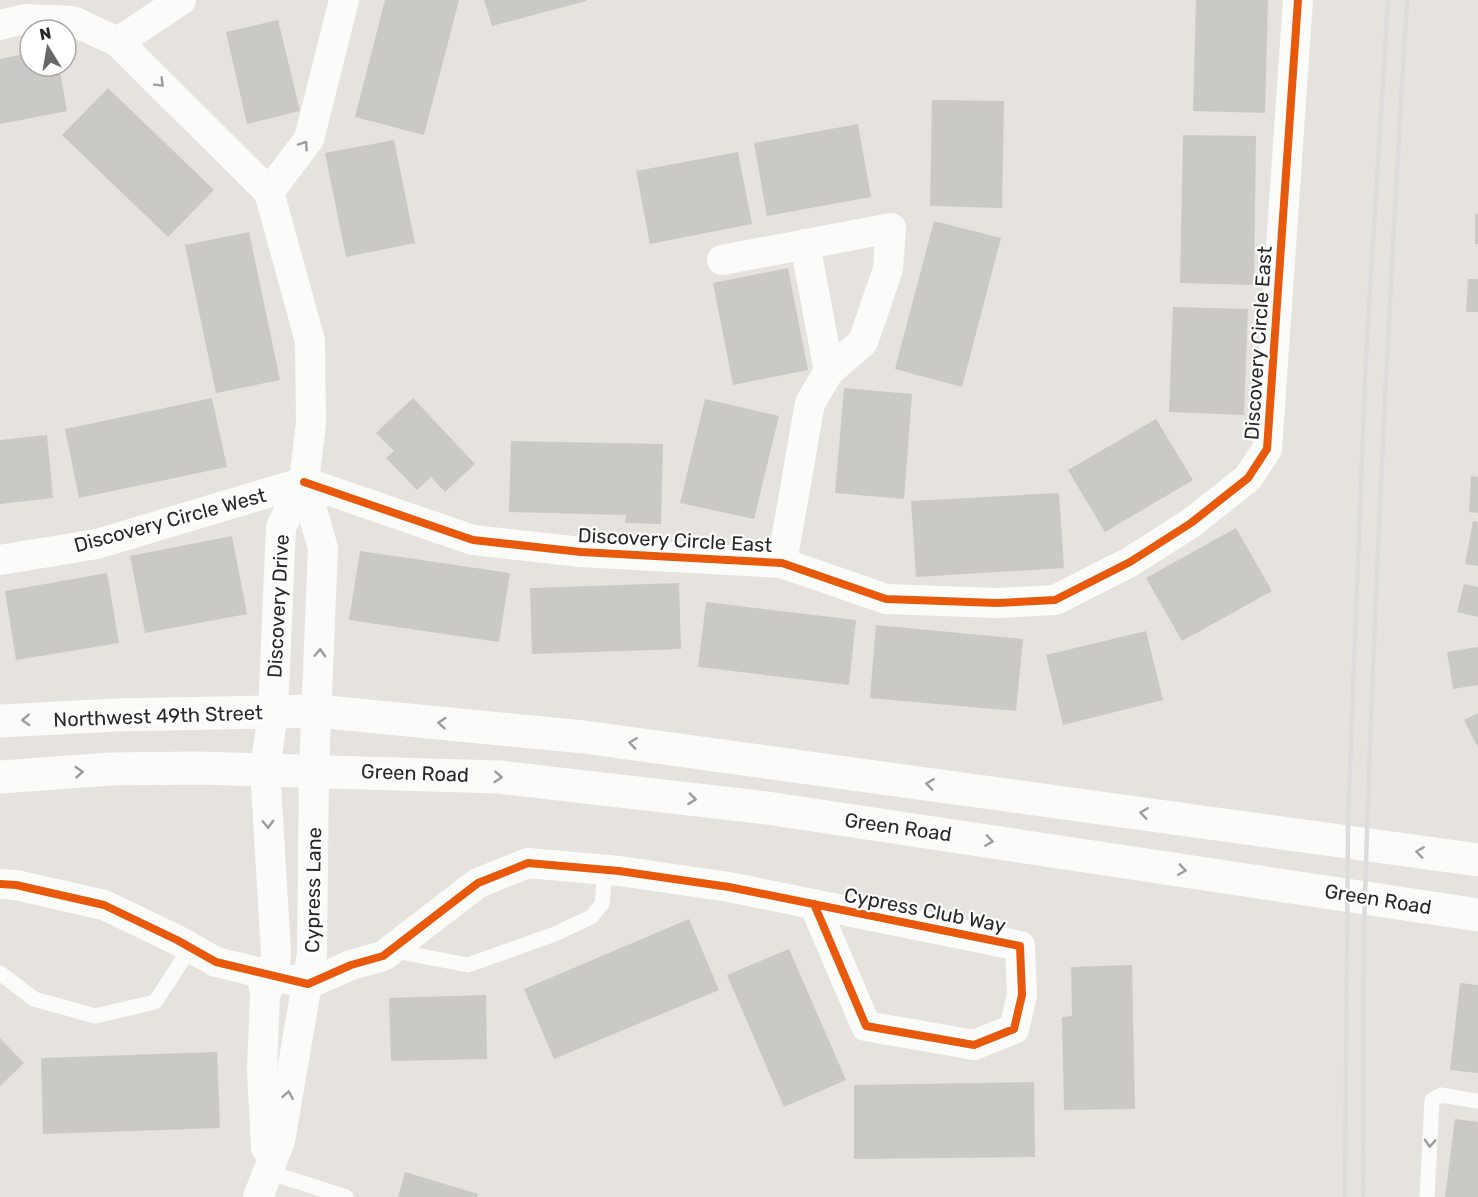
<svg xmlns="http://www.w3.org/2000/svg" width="1478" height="1197" font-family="Rubik,sans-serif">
	<rect width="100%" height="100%" fill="#e6e3de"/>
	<g fill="#cbc9c5">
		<polygon points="385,0 459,0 424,135 355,117"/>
		<polygon points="484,0 586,0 586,1 492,26"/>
		<polygon points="1196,0 1268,0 1265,113 1193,111"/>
		<polygon points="278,20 300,111 247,124 226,32"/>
		<polygon points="30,53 30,66 59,66 67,111 0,124 0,59"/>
		<polygon points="108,88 214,190 168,237 62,135"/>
		<polygon points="932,100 1004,101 1002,208 930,206"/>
		<polygon points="858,124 871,197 767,216 754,143"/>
		<polygon points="1183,135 1256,136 1254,285 1180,283"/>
		<polygon points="394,140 415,243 346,257 325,153"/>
		<polygon points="738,152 752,224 650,244 636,171"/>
		<rect x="1475" y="214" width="3" height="30"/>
		<polygon points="934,221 1001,238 962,387 895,369"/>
		<polygon points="249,232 280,380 216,393 185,245"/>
		<polygon points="788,268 808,370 733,385 713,283"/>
		<polygon points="1468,279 1478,279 1478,312 1466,312"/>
		<polygon points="1173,307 1248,309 1244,415 1169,412"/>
		<polygon points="844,388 912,394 904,499 835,493"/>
		<polygon points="212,398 227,467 79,498 65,429"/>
		<polygon points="413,398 475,464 445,492 431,477 417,490 386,458 394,451 376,433"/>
		<polygon points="705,399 779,416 754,519 680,503"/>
		<polygon points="1156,419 1193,480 1105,532 1068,470"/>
		<polygon points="47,435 53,498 0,504 0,440"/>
		<polygon points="511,441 663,444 661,524 625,523 626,515 509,512"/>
		<polygon points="1471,476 1478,477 1478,513 1469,512"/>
		<polygon points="1059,493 1064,568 916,577 911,501"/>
		<polygon points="1473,521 1478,522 1478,566 1465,564"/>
		<polygon points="1236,528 1272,591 1182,641 1146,578"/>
		<polygon points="232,536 247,614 145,633 130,556"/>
		<polygon points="360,551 510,573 499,642 349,620"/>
		<polygon points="107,573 119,643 16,660 5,591"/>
		<polygon points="679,583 681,649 532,654 530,588"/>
		<polygon points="1464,584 1478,587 1478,617 1457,612"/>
		<polygon points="706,602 856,620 849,685 698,667"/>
		<polygon points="876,625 1023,639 1016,711 870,698"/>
		<polygon points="1146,631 1163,700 1063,725 1046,655"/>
		<polygon points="1478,647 1478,685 1453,689 1447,652"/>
		<polygon points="1478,713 1478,748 1464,720"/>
		<polygon points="689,919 719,990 554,1059 524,989"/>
		<polygon points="789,949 846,1080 784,1107 727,975"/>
		<polygon points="1132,965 1135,1109 1064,1110 1062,1017 1072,1016 1071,967"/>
		<polygon points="1460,983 1478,985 1478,1073 1450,1070"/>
		<polygon points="486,995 487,1059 391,1061 389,998"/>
		<polygon points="0,1038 24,1063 0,1086"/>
		<polygon points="217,1052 220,1128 43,1134 41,1058"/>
		<polygon points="1034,1082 1035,1157 854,1159 854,1085"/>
		<polygon points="1455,1119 1478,1122 1478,1197 1445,1197"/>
		<polygon points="405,1172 478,1194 477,1197 398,1197"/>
	</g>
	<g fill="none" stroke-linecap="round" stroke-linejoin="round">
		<g stroke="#fbfbfa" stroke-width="15">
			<polyline points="390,950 468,965 555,934 591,917 602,904 605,870"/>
			<polyline points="0,973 34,999 95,1016 155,1002 191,947"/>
			<polyline points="268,1172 346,1197"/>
			<polyline points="1427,1197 1432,1100 1441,1095 1478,1101"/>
		</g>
		<g stroke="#fbfbfa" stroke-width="30">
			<polyline points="0,25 25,19 73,21 118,42 269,192 310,341 311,423 304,482 281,527 273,713 265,769 276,952 274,976 266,993"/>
			<polyline points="118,42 181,0"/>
			<polyline points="269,192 309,139 344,0"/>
			<polyline points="805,244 829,371"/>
			<polyline points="722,260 891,228 888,269 863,342 829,371 810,403 782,563"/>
			<polyline points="304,482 473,540 581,552 782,563 886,599 997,603 1055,600 1130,562 1191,523 1248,478 1267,449 1298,0"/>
			<polyline points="0,560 97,544 304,482"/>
			<polyline points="0,884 16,885 104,905 177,940 216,962 308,984 351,965 383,956 478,883 528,863 619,871 729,887 1020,946 1022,995 1014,1029 974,1045 866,1026 814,904"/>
			<polyline points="262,974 265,994 262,1070 266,1148"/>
			<polyline points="258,1197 280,1141 312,954 314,769 323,548 304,482"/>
		</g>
		<g stroke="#fbfbfa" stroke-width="33">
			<polyline points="0,721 116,715 316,711 584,737 1478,860"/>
			<polyline points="0,777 111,769 199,768 499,777 767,808 1478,915"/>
		</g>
		<g stroke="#dddcdd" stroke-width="4.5">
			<polyline points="1345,1197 1348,819 1366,355 1388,0"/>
			<path d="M1363 1197C1364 1097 1362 996 1365 896 1374 597 1389 299 1407 0"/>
		</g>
		<defs>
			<g id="cycleway">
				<polyline points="304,482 473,540 581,552 782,563 886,599 997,603 1055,600 1130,562 1191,523 1248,478 1267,449 1298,0"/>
				<polyline points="0,884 16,885 104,905 177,940 216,962 308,984 351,965 383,956 478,883 528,863 619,871 729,887 1020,946 1022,995 1014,1029 974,1045 866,1026 814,904"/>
			</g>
		</defs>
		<use href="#cycleway" stroke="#fff" stroke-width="11"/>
		<use href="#cycleway" stroke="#e8590c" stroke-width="8"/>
	</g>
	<defs><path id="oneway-chevron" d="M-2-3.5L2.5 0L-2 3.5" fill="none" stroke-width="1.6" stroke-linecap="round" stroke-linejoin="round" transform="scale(1.5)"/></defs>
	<g stroke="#9c9c9c">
		<use href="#oneway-chevron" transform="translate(160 83) rotate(45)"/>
		<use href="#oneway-chevron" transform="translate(304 145) rotate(-56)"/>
		<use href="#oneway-chevron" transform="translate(320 653) rotate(-87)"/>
		<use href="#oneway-chevron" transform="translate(26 720) rotate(177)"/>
		<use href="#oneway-chevron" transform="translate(442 723) rotate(-175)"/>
		<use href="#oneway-chevron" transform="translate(633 743) rotate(-172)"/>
		<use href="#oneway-chevron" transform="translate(79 772) rotate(-4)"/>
		<use href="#oneway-chevron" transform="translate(498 777) rotate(4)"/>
		<use href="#oneway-chevron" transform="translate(930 784) rotate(-172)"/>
		<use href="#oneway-chevron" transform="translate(692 799) rotate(7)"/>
		<use href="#oneway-chevron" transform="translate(1144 813) rotate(-172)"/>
		<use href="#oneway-chevron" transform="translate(268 824) rotate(88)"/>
		<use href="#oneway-chevron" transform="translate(989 841) rotate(8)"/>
		<use href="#oneway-chevron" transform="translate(1420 852) rotate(-172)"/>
		<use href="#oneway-chevron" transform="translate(1182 870) rotate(8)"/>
		<use href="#oneway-chevron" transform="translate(288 1095) rotate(-80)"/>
		<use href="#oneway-chevron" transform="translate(1430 1143) rotate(93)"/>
	</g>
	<g text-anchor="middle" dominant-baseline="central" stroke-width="4.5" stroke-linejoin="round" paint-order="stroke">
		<g font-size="20" fill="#282828" stroke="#fff">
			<text transform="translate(1258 343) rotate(-86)">Discovery Circle East</text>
			<text transform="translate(170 520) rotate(-15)">Discovery Circle West</text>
			<text transform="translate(675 540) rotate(3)">Discovery Circle East</text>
			<text transform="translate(278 606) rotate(-87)">Discovery Drive</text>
			<text transform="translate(158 716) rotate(-2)">Northwest 49th Street</text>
			<text transform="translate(415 773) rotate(2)">Green Road</text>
			<text transform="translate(898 827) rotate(8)">Green Road</text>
			<text transform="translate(313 890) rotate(-89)">Cypress Lane</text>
			<text transform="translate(1378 899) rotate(9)">Green Road</text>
			<text transform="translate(925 910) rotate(11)">Cypress Club Way</text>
		</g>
	</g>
	<g transform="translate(48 48) rotate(349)"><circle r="28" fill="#ffffff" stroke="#a9a9a9" stroke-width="1.5"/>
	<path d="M0-4.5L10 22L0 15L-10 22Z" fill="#6a6968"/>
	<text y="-9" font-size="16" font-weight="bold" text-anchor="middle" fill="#282828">N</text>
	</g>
</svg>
